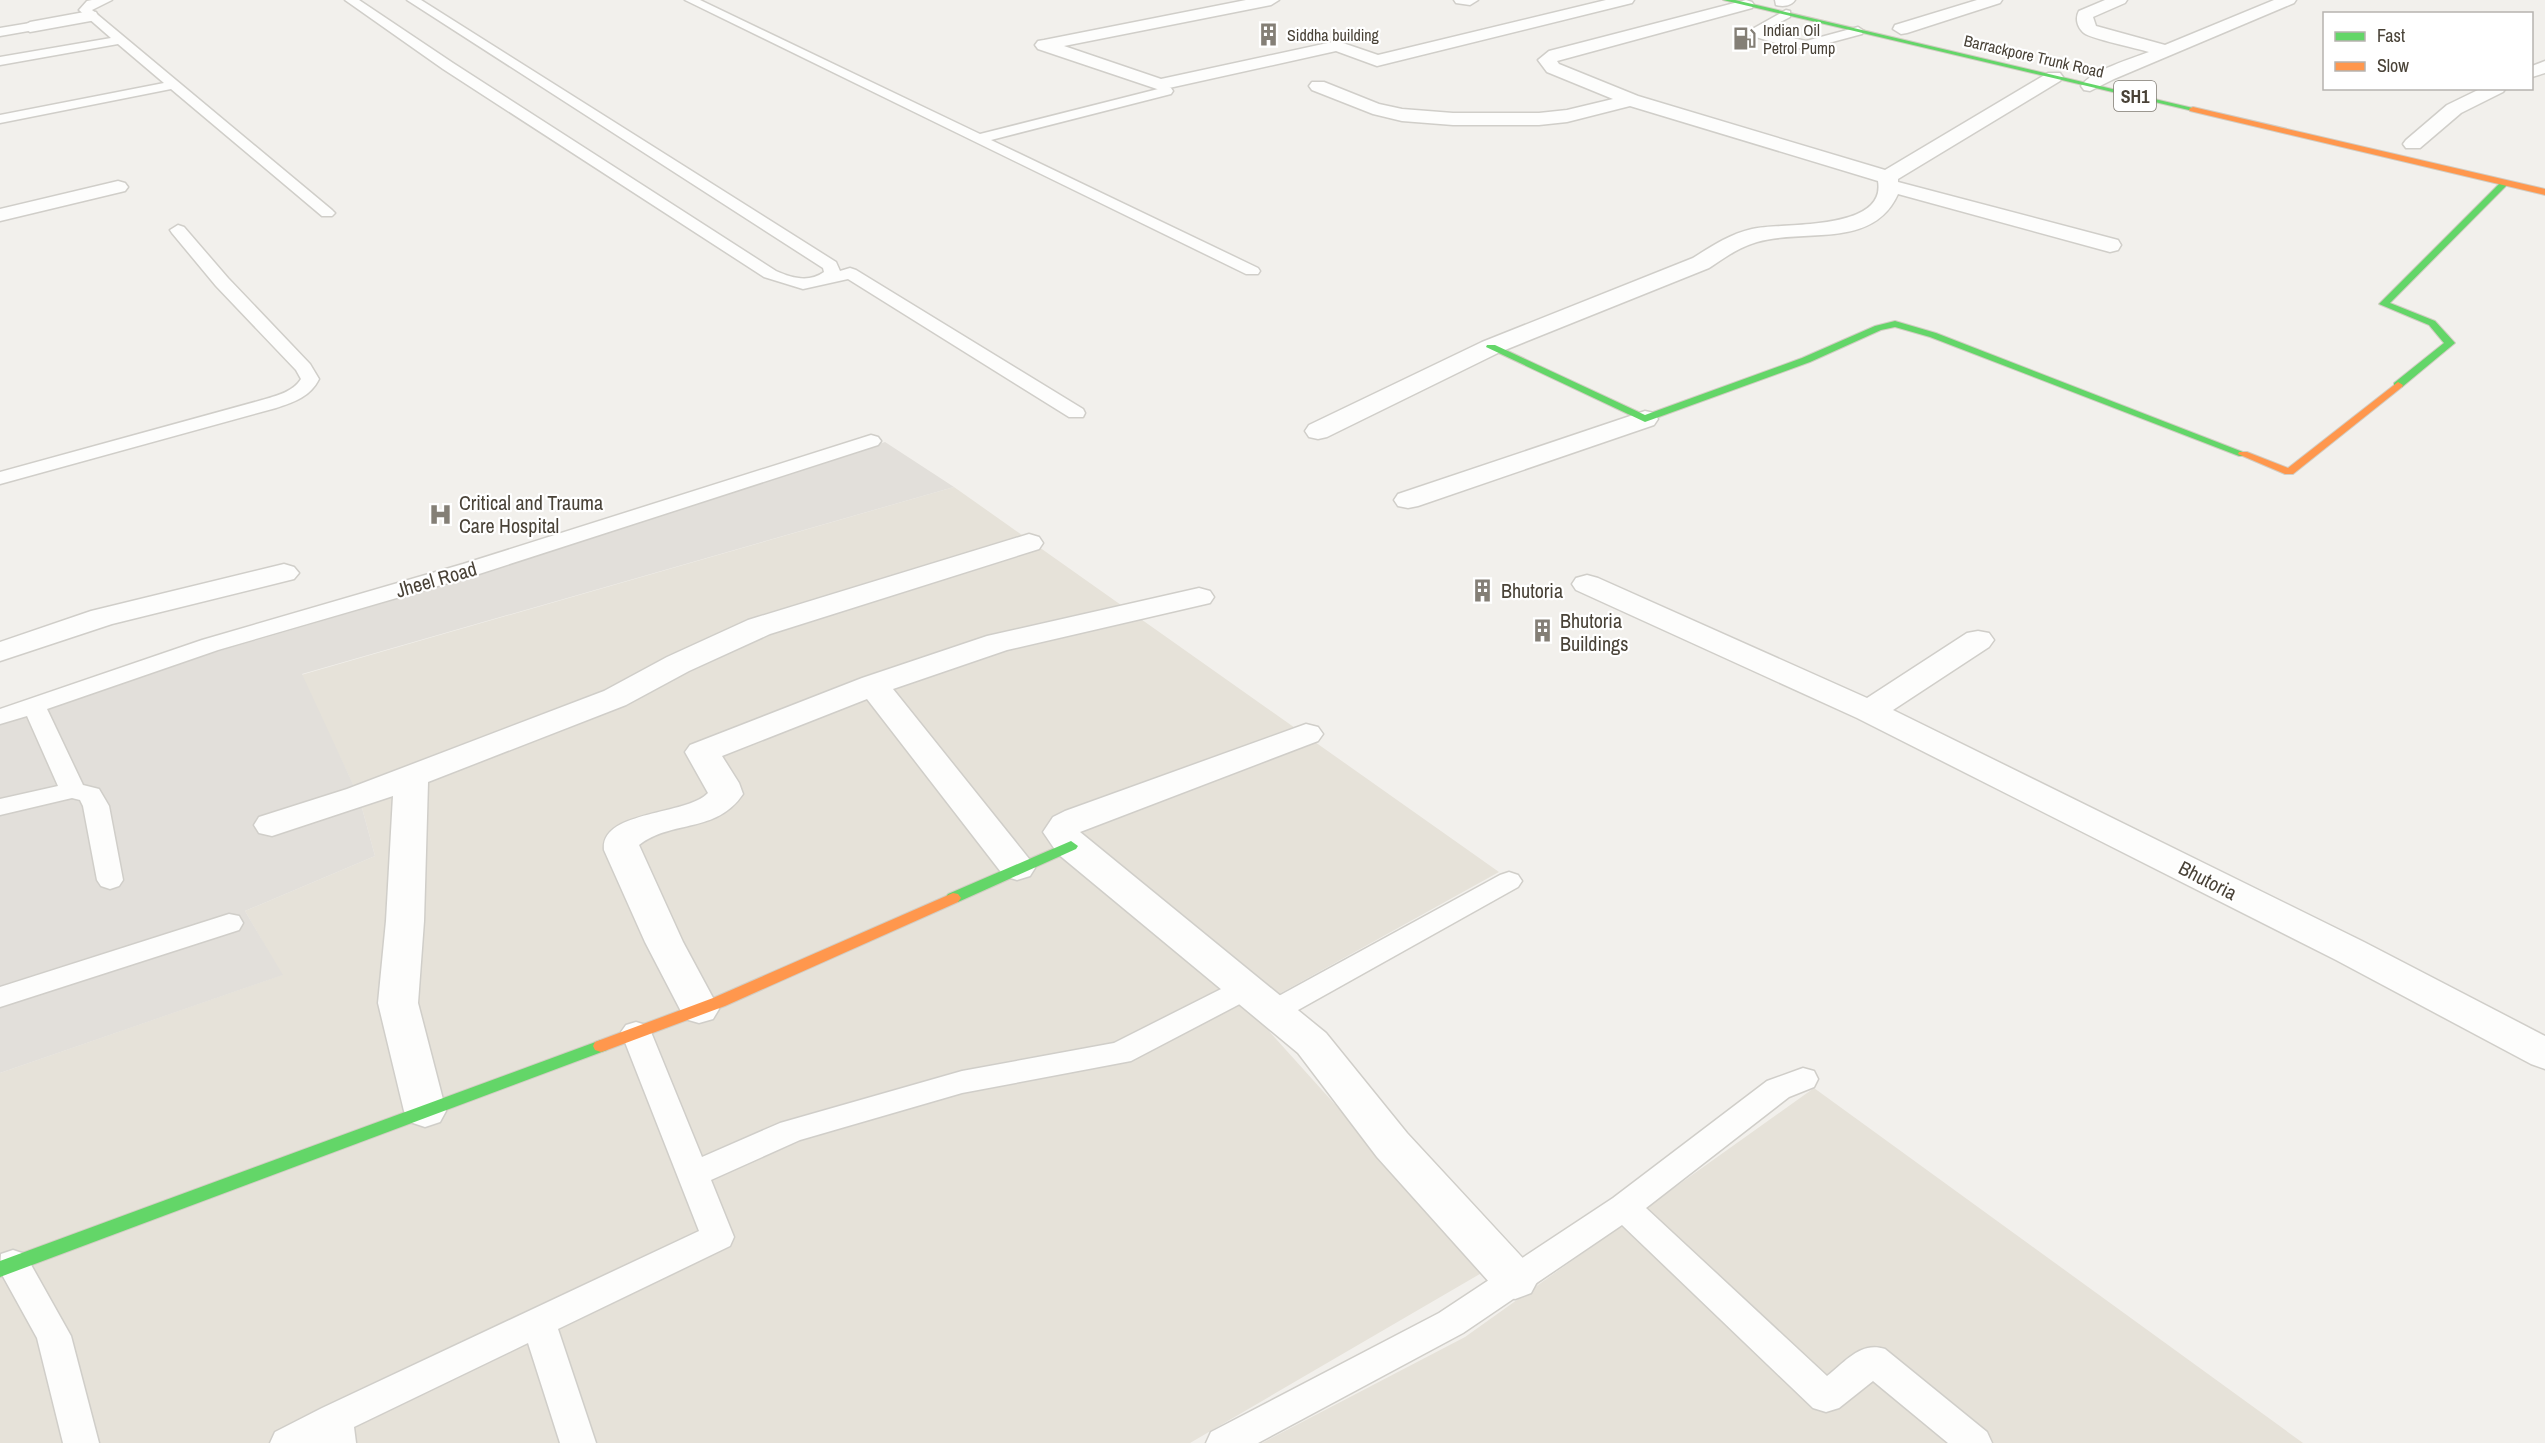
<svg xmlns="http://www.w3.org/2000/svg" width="2545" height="1443" font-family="'Archivo Narrow',sans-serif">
	<rect width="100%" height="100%" fill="#f2f0ec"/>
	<g fill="#e6e2d9">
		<polygon points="954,487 1499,872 1250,1010 1485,1271 1190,1443 0,1443 0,1073 282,975 245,911 375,856 359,797 301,675"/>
		<polygon points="1814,1088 2303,1443 1262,1443 1465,1337"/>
	</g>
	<polygon fill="#e2dfda" points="885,442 954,487 302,674 359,797 375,856 245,911 283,975 0,1073 0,725 206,655 407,596"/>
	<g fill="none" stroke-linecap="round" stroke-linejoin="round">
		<defs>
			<g id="lane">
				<polygon points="92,0 112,0 92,10 332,210 335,213 332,216 322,216 171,89 0,123 0,115 164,83 118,44 0,65 0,57 111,38 79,10 87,1"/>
				<path d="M345 0H359L453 63 776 271C792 278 809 283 824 272L823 268 407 0H421L836 262 840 271 850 268 856 270 1083 409 1085 413 1083 417H1069L848 279 803 289 764 277 443 69Z"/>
				<polygon points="685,0 700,0 980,134 1166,87 1171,88 1173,91 1171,94 991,140 1258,268 1260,271 1258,274 1246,274"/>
				<polygon points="1786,10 1790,11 1790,17 1763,31 1806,41 1858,27 1864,31 1862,34 1806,49 1789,47 1749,35 1747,32"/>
				<polygon points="30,23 34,24 34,30 0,36 0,28"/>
				<path d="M178 225 184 227 228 278 310 364 319 379C310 397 294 402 276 408L0 484V472L262 400C276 396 293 392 301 379L296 370 216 286 172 233 170 230Z"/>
				<polygon points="871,435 878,437 881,441 878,445 479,574 218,650 47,709 83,785 99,789 109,806 123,880 119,886 110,889 101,886 97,880 83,806 80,800 72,798 0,815 0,799 58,786 27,716 0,724 0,709 202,640 463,564"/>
				<polygon points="1509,872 1518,875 1522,881 1518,887 1282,1019 1272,1022 1262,1019 1258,1012 1262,1005 1500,875"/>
				<polygon points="229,914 239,916 243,923 239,930 0,1007 0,987"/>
				<polygon points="1247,978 1257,981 1261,988 1257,995 1131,1061 962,1093 800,1140 711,1180 734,1237 730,1246 558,1329 596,1443 560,1443 528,1343 354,1427 356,1443 270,1443 275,1432 322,1408 699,1231 621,1032 626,1025 636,1022 646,1025 651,1032 702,1157 780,1123 962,1071 1114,1043 1237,981"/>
				<path d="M1803 1068 1814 1071 1818 1079 1814 1087 1789 1097 1646 1208 1827 1376C1846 1361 1861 1341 1885 1349L1987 1432 1992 1443H1948L1873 1381 1839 1408 1826 1412 1813 1408 1622 1225 1463 1333 1258 1443H1206L1211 1432 1439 1313 1613 1198 1767 1081Z"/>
				<polygon points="13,1250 25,1254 71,1336 99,1443 63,1443 37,1338 0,1271 1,1254"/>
			</g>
			<g id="street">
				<polygon points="1246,0 1279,0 1271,5 1064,46 1161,79 1337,41 1378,55 1606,0 1634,0 1632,3 1377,66 1336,51 1160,90 1038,49 1035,45 1038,41 1044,40"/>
				<polygon points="1454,0 1478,0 1470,5 1456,3"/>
				<path d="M1746 0 1752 2 1754 5 1752 8 1557 61 1559 64 1638 96 1885 170 2048 73H2060L2063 77 2060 81 1898 179V182L2118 240 2121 245 2118 250 2110 252 1898 194C1873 250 1804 228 1757 242 1739 247 1724 258 1709 268L1500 352 1327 437 1318 439 1309 437 1305 431 1309 425 1482 342 1693 258C1712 246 1730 234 1752 229 1781 222 1887 232 1878 181L1630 106 1567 122 1539 125H1453L1402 121 1373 114 1312 90 1309 86 1312 82H1324L1379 104 1402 109 1453 113H1539L1567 110 1613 99 1547 72 1538 60 1549 51Z"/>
				<path d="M1775 0H1795C1791 6 1783 7 1776 5Z"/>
				<polygon points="1977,0 2002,0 2000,3 1907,33 1901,34 1893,29 1895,25"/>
				<path d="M2105 0H2127L2125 3 2093 17 2096 26 2165 45 2274 0H2296L2294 3 2114 79 2090 91 2084 90 2081 86C2092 70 2131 59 2149 52 2136 48 2092 39 2084 33 2077 27 2075 18 2079 11Z"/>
				<polygon points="90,11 96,12 98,16 96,20 30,32 22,27 30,22"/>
				<polygon points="2545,61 2545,73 2532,77 2532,66"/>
				<polygon points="2482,88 2506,88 2503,92 2461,113 2420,148 2406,148 2403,144 2406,140 2447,105"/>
				<polygon points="118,181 125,183 128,187 125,191 0,221 0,209"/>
				<polygon points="1645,411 1654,413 1658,419 1654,425 1418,506 1408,508 1398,506 1394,500 1398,494"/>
				<polygon points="1029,534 1039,537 1043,543 1039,549 770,634 689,671 626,705 428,782 424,921 418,1003 446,1111 440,1122 425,1127 410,1122 404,1111 378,1003 386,921 393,796 272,836 259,833 254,825 259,817 347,789 604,691 667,657 748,620"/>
				<polygon points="284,564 294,567 299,573 294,579 112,624 0,661 0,642 91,611"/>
				<polygon points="1587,575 1598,578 1867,698 1967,633 1978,631 1989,633 1994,640 1989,647 1893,710 2364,942 2545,1036 2545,1069 2531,1064 2336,960 1857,718 1576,590 1572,584 1576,578"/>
				<path d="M1199 588 1210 591 1214 597 1210 603 1007 650 893 689 1030 860 1035 868 1030 876 1017 880 1004 876 867 699 722 756 739 783 743 794C716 834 673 819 639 845L683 942 719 1009 713 1019 699 1023 685 1019 645 942 604 850C600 810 686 816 708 793L685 752 690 745 862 678 987 636Z"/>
				<polygon points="1306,724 1318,727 1323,734 1318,741 1080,832 1326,1033 1407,1133 1531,1267 1538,1280 1531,1293 1515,1299 1499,1293 1377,1157 1298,1053 1058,854 1043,832 1053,817 1065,811"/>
			</g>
			<g id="fast">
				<polygon points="1723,0 1735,0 2197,109 2193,111"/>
				<polygon points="2502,181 2509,183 2390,303 2435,321 2455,343 2402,387 2394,387 2394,383 2444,343 2429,325 2379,304"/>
				<polygon points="1895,321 1936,333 2248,454 2247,456 2239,456 1930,337 1895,327 1881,330 1810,362 1645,422 1486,347 1487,345 1495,345 1645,415 1802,358 1875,326"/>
				<polygon points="1071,841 1078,846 1076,849 958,902 948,902 945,898 948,894"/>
				<polygon points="601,1040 607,1042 609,1046 607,1050 0,1277 0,1261"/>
			</g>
			<g id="slow">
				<polygon points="2193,107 2545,189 2545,195 2190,111 2189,109"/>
				<polygon points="2398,382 2403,385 2402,387 2293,474 2285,474 2238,454 2239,452 2247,452 2288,468"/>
				<polygon points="953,893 958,894 961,898 958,902 725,1006 607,1050 601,1052 595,1050 593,1046 595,1042 713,998"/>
			</g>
		</defs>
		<use href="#lane" stroke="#d0cec9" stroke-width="3"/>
		<use href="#street" stroke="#d0cec9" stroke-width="3"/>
		<use href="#fast" stroke="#d2cdc3" stroke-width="2"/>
		<use href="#slow" stroke="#d2cdc3" stroke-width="2"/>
		<use href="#lane" fill="#fdfdfc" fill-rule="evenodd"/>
		<use href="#street" fill="#fdfdfc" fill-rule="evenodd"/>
		<use href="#fast" fill="#63d668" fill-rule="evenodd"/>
		<use href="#slow" fill="#ff974d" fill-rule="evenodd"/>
	</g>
	<defs>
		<symbol id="building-bare" viewBox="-9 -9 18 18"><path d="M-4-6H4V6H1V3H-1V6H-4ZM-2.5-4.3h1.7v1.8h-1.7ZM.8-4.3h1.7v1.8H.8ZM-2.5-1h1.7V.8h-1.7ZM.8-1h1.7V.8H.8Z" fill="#847f76" stroke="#fff" stroke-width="2.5" paint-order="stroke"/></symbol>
		<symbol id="fuel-bare" viewBox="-9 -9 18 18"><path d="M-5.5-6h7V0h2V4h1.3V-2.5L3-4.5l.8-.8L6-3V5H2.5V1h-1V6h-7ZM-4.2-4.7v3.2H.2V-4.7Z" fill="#847f76" stroke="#fff" stroke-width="2.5" paint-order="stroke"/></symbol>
		<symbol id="hospital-bare" viewBox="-9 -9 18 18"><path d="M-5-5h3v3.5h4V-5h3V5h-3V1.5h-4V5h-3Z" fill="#847f76" stroke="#fff" stroke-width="2.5" paint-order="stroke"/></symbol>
	</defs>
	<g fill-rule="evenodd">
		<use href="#building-bare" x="1252" y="18" width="33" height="33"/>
		<use href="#fuel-bare" x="1728" y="22" width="33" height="33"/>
		<use href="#hospital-bare" x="424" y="498" width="33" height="33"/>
		<use href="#building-bare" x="1466" y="574" width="33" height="33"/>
		<use href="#building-bare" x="1526" y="614" width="33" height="33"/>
	</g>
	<g text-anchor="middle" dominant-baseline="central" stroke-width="4.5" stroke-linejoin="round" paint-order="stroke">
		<g font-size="16" fill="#494237" stroke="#fff" text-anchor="start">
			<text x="1763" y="30">Indian Oil<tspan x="1763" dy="18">Petrol Pump</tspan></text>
			<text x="1287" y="35">Siddha building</text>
		</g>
		<g font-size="16" fill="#494237" stroke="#fff">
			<text transform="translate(2034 56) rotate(13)">Barrackpore Trunk Road</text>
		</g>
		<rect fill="#fff" stroke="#807b73" stroke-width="1.5" x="2114" y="81" width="42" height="30" rx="4.5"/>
		<g font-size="18" font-weight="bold" fill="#494237">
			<text x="2135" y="96">SH1</text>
		</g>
		<g font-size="20" fill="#494237" stroke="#fff" text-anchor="start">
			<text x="459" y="502">Critical and Trauma<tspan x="459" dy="23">Care Hospital</tspan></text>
			<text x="1501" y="590">Bhutoria</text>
			<text x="1560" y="620">Bhutoria<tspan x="1560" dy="23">Buildings</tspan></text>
		</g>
		<g font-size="20" fill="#494237" stroke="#fff">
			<text transform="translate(436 579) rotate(-16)">Jheel Road</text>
			<text transform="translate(2208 880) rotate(27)">Bhutoria</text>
		</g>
	</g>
	<rect x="2323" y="12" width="210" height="78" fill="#ffffff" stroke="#b6b3af" stroke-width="1.5"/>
	<rect x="2335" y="32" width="30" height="9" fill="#63d668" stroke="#b6b3af" stroke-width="1.5"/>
	<text x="2377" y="42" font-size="18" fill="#494237">Fast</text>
	<rect x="2335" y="62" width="30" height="9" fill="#ff974d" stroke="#b6b3af" stroke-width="1.5"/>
	<text x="2377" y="72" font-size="18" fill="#494237">Slow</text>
</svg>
